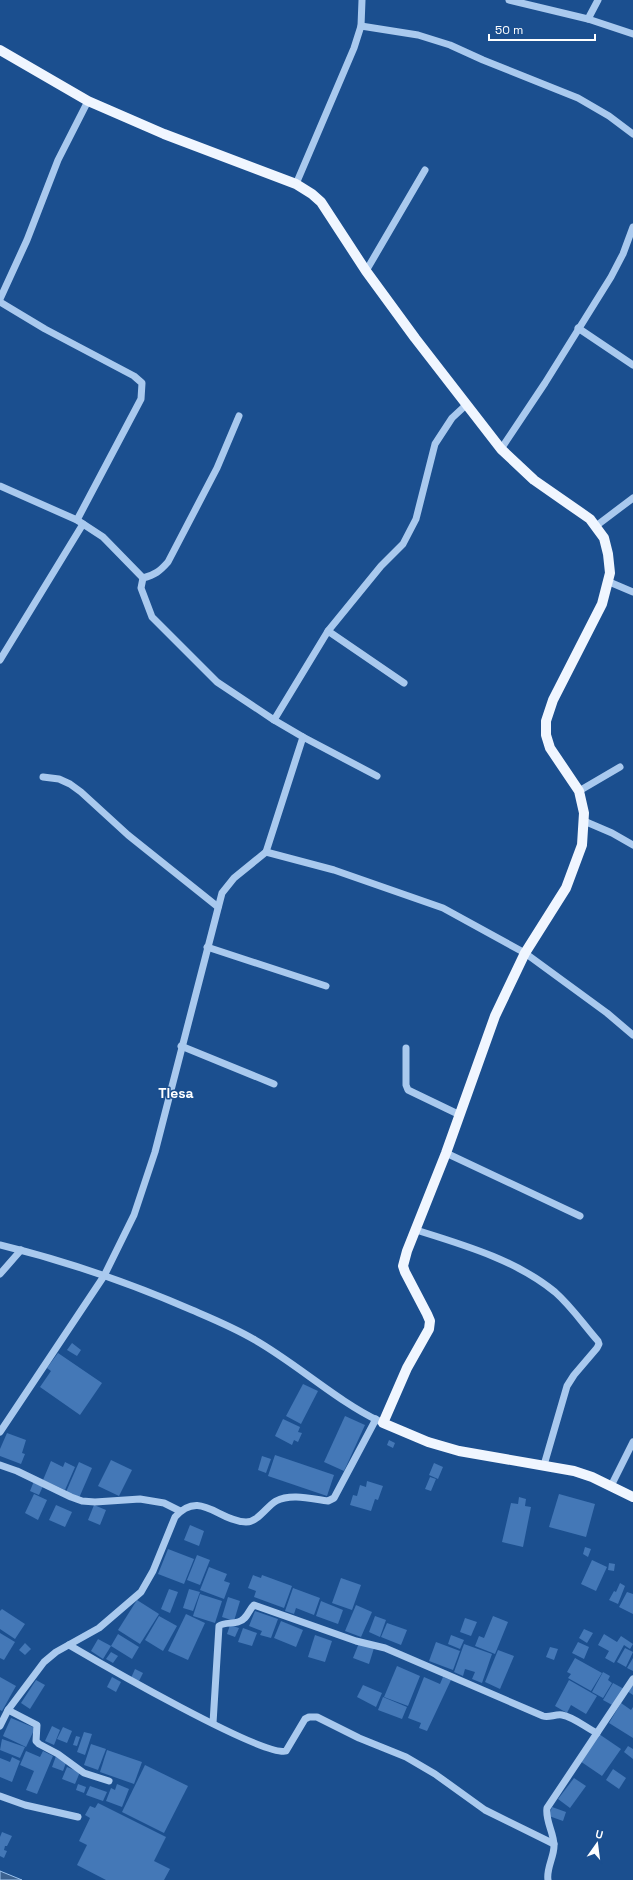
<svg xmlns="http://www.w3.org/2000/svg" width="633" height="1880" font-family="'Space Grotesk',sans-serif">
	<rect width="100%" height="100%" fill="#1b4f8f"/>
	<polygon fill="#3c6290" stroke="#9cc4f0" points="0,1871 22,1880 0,1880"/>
	<g fill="#4478b7">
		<polygon points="72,1343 81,1350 77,1356 67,1350"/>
		<polygon points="58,1353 102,1383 80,1415 40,1387 51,1371 47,1368"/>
		<polygon points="303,1384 318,1391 301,1424 286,1416"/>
		<polygon points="345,1416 365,1425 344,1471 324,1462"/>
		<polygon points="283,1419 300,1427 298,1432 302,1433 298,1442 294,1440 292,1445 275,1436"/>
		<polygon points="7,1433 26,1440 22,1453 25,1454 21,1464 0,1456 0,1449"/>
		<polygon points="389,1440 395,1443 393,1448 387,1445"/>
		<polygon points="275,1455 334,1475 327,1496 268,1476"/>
		<polygon points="262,1456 271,1459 266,1473 258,1470"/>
		<polygon points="111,1460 132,1470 119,1496 98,1486"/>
		<polygon points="51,1461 63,1467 65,1462 75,1467 65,1490 43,1480"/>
		<polygon points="79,1462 92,1468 79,1498 66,1492"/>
		<polygon points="434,1463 443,1467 438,1479 429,1475"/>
		<polygon points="430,1477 436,1479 431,1491 425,1489"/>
		<polygon points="34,1481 43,1486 39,1495 30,1491"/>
		<polygon points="367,1481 383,1486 378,1500 375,1499 371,1511 350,1505 353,1495 357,1496 360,1485 366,1487"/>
		<polygon points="34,1494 47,1500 38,1520 25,1513"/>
		<polygon points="559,1494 595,1504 586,1537 549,1527"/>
		<polygon points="519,1497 526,1499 525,1506 531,1507 523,1547 502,1542 511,1503 518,1504"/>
		<polygon points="56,1505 72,1512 65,1527 49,1520"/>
		<polygon points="94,1505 106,1510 100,1525 88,1520"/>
		<polygon points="190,1525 204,1531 199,1546 184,1540"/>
		<polygon points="585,1547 591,1549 588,1557 583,1554"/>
		<polygon points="168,1549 194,1559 184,1584 158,1574"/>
		<polygon points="197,1555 210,1560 200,1585 187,1580"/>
		<polygon points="592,1560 607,1567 596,1591 581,1584"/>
		<polygon points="609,1563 615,1564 614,1571 608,1570"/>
		<polygon points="209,1567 227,1574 224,1581 230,1583 224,1599 200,1590"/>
		<polygon points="253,1575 261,1578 262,1575 292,1586 284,1608 254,1597 256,1591 248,1588"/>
		<polygon points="341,1578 361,1585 352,1610 332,1603"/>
		<polygon points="620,1583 625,1586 618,1604 609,1600 614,1591 616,1592"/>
		<polygon points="293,1588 320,1598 314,1615 296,1608 294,1614 285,1611"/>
		<polygon points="169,1589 178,1592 170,1613 161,1609"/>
		<polygon points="189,1589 200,1592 193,1611 183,1608"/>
		<polygon points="627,1592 633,1594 633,1614 619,1607"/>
		<polygon points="200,1594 222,1601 215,1623 193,1616"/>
		<polygon points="228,1597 240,1601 234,1621 222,1617"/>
		<polygon points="137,1600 159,1614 140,1644 118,1630"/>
		<polygon points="321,1601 343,1610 338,1624 316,1616"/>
		<polygon points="356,1605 372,1612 361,1637 345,1631"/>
		<polygon points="2,1609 25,1624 15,1639 0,1629 0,1611"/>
		<polygon points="255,1611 278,1619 271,1638 260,1635 262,1631 249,1626"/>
		<polygon points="186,1614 205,1623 188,1660 168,1651"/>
		<polygon points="159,1616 177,1626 163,1651 145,1640"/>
		<polygon points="375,1616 386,1620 380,1637 369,1632"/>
		<polygon points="493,1616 508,1622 495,1654 475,1646 479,1636 484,1638"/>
		<polygon points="465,1618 477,1622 471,1636 460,1632"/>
		<polygon points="281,1621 303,1630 296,1647 274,1638"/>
		<polygon points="387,1623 407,1630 401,1645 381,1637"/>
		<polygon points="230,1625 239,1628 235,1637 227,1634"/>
		<polygon points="243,1628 257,1633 252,1646 238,1642"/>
		<polygon points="584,1629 593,1633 587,1643 579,1638"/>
		<polygon points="0,1633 15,1642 4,1660 0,1658"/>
		<polygon points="118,1634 139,1647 132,1659 111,1646"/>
		<polygon points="604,1634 617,1642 621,1636 633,1644 630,1649 624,1645 614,1663 605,1658 609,1651 598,1645"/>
		<polygon points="315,1635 332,1641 325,1662 308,1657"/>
		<polygon points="451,1635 464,1640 460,1649 448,1644"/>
		<polygon points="98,1639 111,1646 103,1659 91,1651"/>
		<polygon points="436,1642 460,1651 453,1670 429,1661"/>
		<polygon points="578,1642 589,1647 584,1659 572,1653"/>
		<polygon points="25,1643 31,1649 25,1655 19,1650"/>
		<polygon points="359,1643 374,1648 369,1664 353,1658"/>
		<polygon points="464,1644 492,1654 482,1683 472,1679 475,1672 465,1669 463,1676 454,1672"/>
		<polygon points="550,1647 558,1649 554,1660 546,1657"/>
		<polygon points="625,1648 633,1652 626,1667 617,1662"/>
		<polygon points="498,1650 514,1656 500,1689 485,1682"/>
		<polygon points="111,1652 118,1656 113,1663 106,1659"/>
		<polygon points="575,1658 602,1673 591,1691 568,1678 571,1674 567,1672"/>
		<polygon points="633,1658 633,1671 627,1668"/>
		<polygon points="397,1666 420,1676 408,1706 384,1697"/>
		<polygon points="135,1669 143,1673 139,1681 131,1678"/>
		<polygon points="603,1672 610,1676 608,1680 612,1683 603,1698 592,1692"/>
		<polygon points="0,1677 16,1686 2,1711 0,1710"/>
		<polygon points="112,1677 121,1682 116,1692 107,1687"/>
		<polygon points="424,1677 440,1684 443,1677 451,1680 427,1731 419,1728 421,1723 408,1718"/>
		<polygon points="36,1680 45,1685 30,1709 21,1703"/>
		<polygon points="569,1680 597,1696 586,1714 571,1705 567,1713 555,1706"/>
		<polygon points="633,1682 633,1695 627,1691"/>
		<polygon points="613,1683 624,1689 614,1706 603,1700"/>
		<polygon points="363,1685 382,1693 376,1707 357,1697"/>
		<polygon points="383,1697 407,1707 402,1719 378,1710"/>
		<polygon points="621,1703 631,1710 633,1707 633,1738 609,1723"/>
		<polygon points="11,1718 35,1728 26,1747 3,1736"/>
		<polygon points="52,1726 60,1730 54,1745 45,1741"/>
		<polygon points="63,1727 72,1731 67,1743 57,1739"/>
		<polygon points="84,1732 92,1734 85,1755 77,1752"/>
		<polygon points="599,1734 621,1749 602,1776 580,1761"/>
		<polygon points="76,1736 80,1737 77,1746 73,1745"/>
		<polygon points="2,1739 25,1747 20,1758 0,1750"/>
		<polygon points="91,1744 106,1749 98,1770 84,1765"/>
		<polygon points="628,1746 633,1749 633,1759 624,1752"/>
		<polygon points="107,1750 142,1762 134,1784 100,1772"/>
		<polygon points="26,1751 40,1757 43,1751 53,1756 37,1794 26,1790 34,1771 20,1765"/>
		<polygon points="56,1756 67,1760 63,1771 52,1767"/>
		<polygon points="12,1757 20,1761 12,1782 0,1777 0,1758 10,1762"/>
		<polygon points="145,1765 188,1786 164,1833 122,1812"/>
		<polygon points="67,1767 80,1772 75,1784 62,1779"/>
		<polygon points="613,1769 626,1778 619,1789 606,1780"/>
		<polygon points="574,1778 586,1786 570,1808 558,1799"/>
		<polygon points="78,1784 86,1787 84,1793 76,1790"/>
		<polygon points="117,1784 129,1789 122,1807 106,1801 111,1788 115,1790"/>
		<polygon points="90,1786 107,1792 103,1801 86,1795"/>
		<polygon points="98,1803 166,1837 154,1861 170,1869 164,1880 106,1880 77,1865 87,1845 79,1841 90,1818 85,1815 90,1806 95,1808"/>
		<polygon points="552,1807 566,1812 563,1821 549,1816"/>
		<polygon points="2,1832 12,1836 7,1846 5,1846 4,1850 7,1851 4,1858 0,1856 0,1837"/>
	</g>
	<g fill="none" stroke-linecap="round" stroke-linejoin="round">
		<g stroke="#a9c9ee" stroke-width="7">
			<polyline points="509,0 588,19 633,34"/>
			<polyline points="588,19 598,0"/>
			<polyline points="361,26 418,35 450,45 483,60 578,98 609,116 633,134"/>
			<polyline points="296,184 354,48 361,26 362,0"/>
			<polyline points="366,271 425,170"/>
			<polyline points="0,299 27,240 58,160 88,101"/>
			<polyline points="0,302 45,329 134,376 142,383 141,399 77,520"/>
			<polyline points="578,328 633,365"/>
			<path d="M239 416 217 468 168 562C160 571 155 575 143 578L141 588 152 617 217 682 274 720 303 737 266 852 334 870 443 908 525 953 607 1013 633 1035"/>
			<polyline points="501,449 545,383 611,277 623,254 633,227"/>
			<polyline points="0,486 77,520 103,537 143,578"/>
			<polyline points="596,526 633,498"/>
			<polyline points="607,581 633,592"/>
			<polyline points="328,631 404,683"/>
			<polyline points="0,660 83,524"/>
			<polyline points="274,720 328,631 381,566 403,544 416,519 435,444 452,418 466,405"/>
			<polyline points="303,737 377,776"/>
			<polyline points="43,777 59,779 70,784 81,792 128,835 218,907"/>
			<polyline points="579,791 620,767"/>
			<polyline points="584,821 612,833 633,845"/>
			<polyline points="207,947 326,986"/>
			<polyline points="181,1046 274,1084"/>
			<polyline points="406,1048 406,1085 408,1090 460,1115"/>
			<polyline points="446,1153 580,1216"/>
			<path d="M416 1230C464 1245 516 1260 555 1292 572 1307 583 1324 598 1341L599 1344 597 1348 574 1375 567 1386 544 1465"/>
			<path d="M0 1245C66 1261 130 1283 192 1310 213 1319 235 1328 255 1340 297 1364 337 1401 379 1421"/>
			<polyline points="0,1274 21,1250"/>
			<polyline points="0,1432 104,1276 134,1215 155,1152 222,893 234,878 266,852"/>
			<polyline points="0,1465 17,1471 71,1497 82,1501 95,1502 140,1499 164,1503 180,1511"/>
			<polyline points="611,1486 633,1442"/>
			<path d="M69 1645C98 1662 264 1758 286 1751L305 1719 309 1717H317L359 1738 406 1757 435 1774 485 1810 554 1844"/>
			<polyline points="8,1710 37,1725 36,1741 39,1744 58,1754 84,1773 109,1781"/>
			<path d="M213 1723 219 1626C224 1622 232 1624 238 1622 248 1619 248 1610 254 1605L356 1641 385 1648 543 1716C549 1718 555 1714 562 1715 574 1717 586 1728 597 1733"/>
			<path d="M0 1726 8 1710 44 1662 56 1652 99 1628 141 1592 153 1571 175 1517C200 1489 218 1521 246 1522 258 1522 266 1507 276 1501 291 1493 312 1499 328 1501L334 1498 376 1419"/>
			<polyline points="0,1796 25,1805 78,1817"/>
			<path d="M548 1880C546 1869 554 1857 554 1846 554 1832 545 1821 547 1808L633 1679"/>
		</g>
		<polyline stroke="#f0f6ff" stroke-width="10" points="0,50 88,101 164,134 296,184 312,194 321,202 366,271 415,338 501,449 534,480 590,519 604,538 608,554 610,573 602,604 553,700 546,721 546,735 550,748 579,791 584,813 582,845 566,888 525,953 495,1016 446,1153 407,1251 403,1266 405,1272 427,1314 430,1321 429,1329 407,1368 383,1423 428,1442 459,1451 574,1471 592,1477 633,1497"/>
	</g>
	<g text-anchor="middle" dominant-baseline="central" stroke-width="3" stroke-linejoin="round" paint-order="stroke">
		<g font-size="14" font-weight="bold" fill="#fff" stroke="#1b4f8f">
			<text x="176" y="1093">Tlesa</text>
		</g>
	</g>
	<g transform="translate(597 1844) rotate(14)" stroke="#1b4f8f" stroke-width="3" paint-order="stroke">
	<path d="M0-3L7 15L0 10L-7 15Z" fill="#ffffff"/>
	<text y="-6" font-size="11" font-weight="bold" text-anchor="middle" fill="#ffffff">U</text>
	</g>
	<path d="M489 34v6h106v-6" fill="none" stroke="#ffffff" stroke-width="2"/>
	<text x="495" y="34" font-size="12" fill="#ffffff" stroke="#1b4f8f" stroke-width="3" paint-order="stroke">50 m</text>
</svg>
